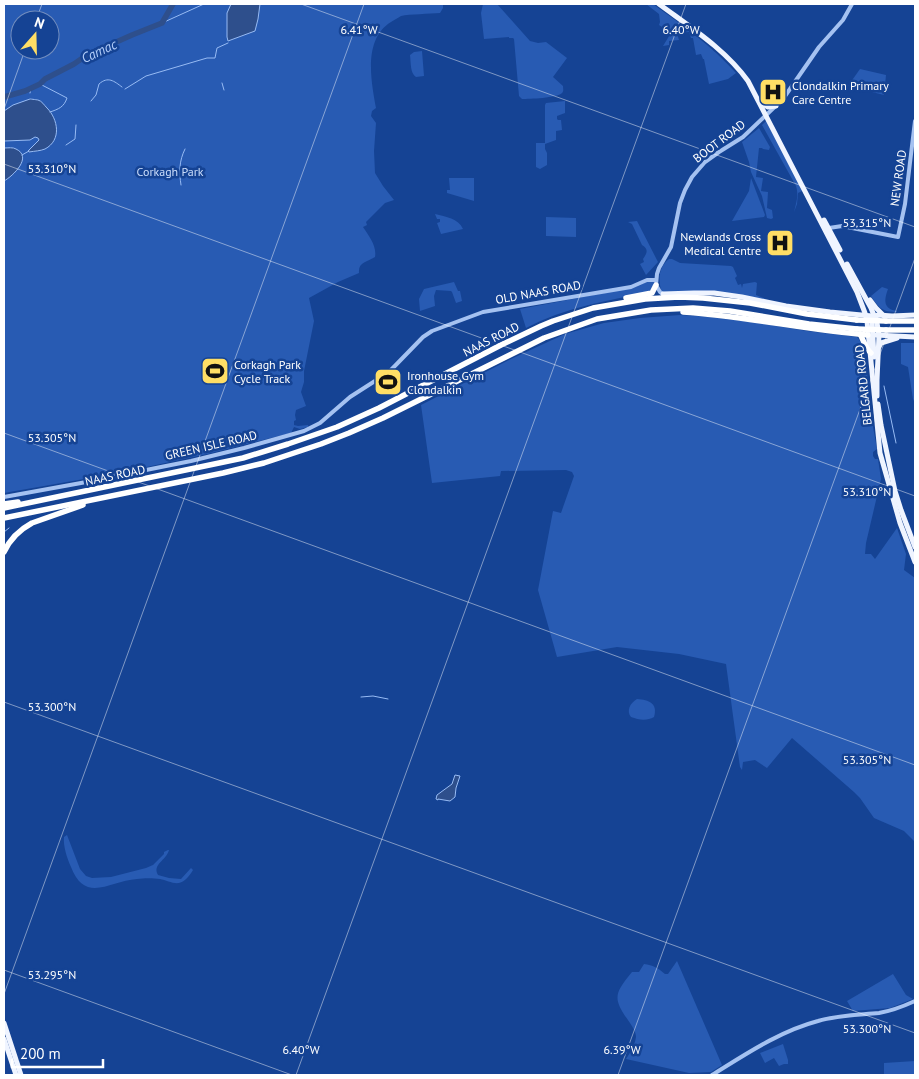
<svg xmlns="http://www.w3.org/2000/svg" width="919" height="1079" font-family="'PT Sans',sans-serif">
	<rect width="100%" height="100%" fill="#154394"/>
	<g fill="#285bb3" fill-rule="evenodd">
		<path d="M4 4H443V8L440 13C429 14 410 14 401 16 398 18 394 20 391 22 363 39 371 81 376 108L372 111 371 116 376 123 374 151 375 173 383 186 394 200 385 203 366 222 367 225 363 227C369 236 377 246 375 257 367 262 358 262 359 273L338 282 309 298 314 321 304 371V382L301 392 306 406 296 410 295 415 296 420 294 421V425L298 426 308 425V427L300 429 294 427 291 433 207 454 142 468 140 467 137 465H135L133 469 101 476 4 493ZM20 20H50V50H20Z"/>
		<path d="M483 4H497L530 41 538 43 546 42 567 58 553 77 563 86C563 89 564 91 562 93 557 98 529 99 522 99L519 96 514 39 513 38H509V37L484 39 481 13Z"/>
		<path d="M646 4H653C682 25 712 46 736 73L728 79 709 84 704 59H703L701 54 696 55 693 38H691L689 32 677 33 679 40 669 41V45L663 46 671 33 659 25 660 22 659 14Z"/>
		<path d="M422 51 424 76 416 77C410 73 411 63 410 55L414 52Z"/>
		<polygon points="860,69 886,75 884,95 848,86"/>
		<polygon points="565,101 565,113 557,116 557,119 558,120 561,120 562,130 556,131 556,140 545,144 545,149 547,153 547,165 540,169 536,167 536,143 545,143 545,105 546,103"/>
		<path d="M767 120 802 191 798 193 797 204 794 212C796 204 799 195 796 186L762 125Z"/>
		<polygon points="759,128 770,147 769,150 763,149 762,148 759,148 756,177 763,178 761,191 768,192 767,208 772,210 773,218 771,219 767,218 762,196 751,172 749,162 742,142"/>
		<polygon points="449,178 474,178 474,201 447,193 447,190 450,190"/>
		<polygon points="751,178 765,215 764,217 732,221 749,191"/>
		<path d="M435 214C446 217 458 218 463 229L441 234 437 223 440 222V219H437Z"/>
		<polygon points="546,217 576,218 576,237 546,236"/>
		<path d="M637 221 658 262 646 275 640 264 644 262 643 259C647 253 649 249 642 245L632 224 628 222Z"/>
		<path d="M669 259H672L680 263 731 266 733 267 737 276 735 278 738 285 741 284 742 288 743 284 755 282 757 283 756 295 768 300 730 294 665 293 661 290C658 278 659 267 669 259Z"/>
		<path d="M655 280 652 289 649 293C607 300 564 308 526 328L520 309 636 287 649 281Z"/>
		<polygon points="454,282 458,291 460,291 462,301 456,303 452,292 451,291 436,290 434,296 435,306 420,311 419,299 424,289"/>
		<path d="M882 287 888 289C884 300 883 309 897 311V312C882 312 879 308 871 296Z"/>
		<path d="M680 315C723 317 765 324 807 331 824 333 841 335 857 337 869 349 867 378 868 394 870 413 874 431 877 449L873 452V456L875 459H878L881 479 866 543 865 554H871L875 559 897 528 906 554 904 570 915 578V842L904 831 874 818 860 798 854 792 792 738 767 768 755 760 743 762 742 770 740 767 726 664 679 654 617 647 557 657 538 590 553 511 561 513 574 476 572 472 566 470 501 471 500 476 432 483 421 405 511 359 565 334 604 323 640 318Z"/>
		<polygon points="901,343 915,343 915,403 913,399 908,367 901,364"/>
		<path d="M637 699C649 700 658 703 654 717 647 721 639 720 631 717 626 711 630 703 637 699Z"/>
		<path d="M67 835 80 869 86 876 92 878 111 877 146 868 153 865 164 854V852L168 850H169C166 861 152 864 158 875L169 878 181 879 191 868 193 870C190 875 185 882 179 883 173 884 166 880 160 879 153 878 144 878 137 879 110 881 85 904 71 867 67 858 63 846 64 837Z"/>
		<path d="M677 961 722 1065 711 1072 689 1073 626 1059C630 1053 635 1045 636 1037 636 1032 633 1028 630 1023 613 999 613 995 632 972H639L644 964C653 965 658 968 665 974H668Z"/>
		<polygon points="893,974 906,995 913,999 890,1008 853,1011 847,1001"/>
		<polygon points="783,1044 788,1060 788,1064 784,1064 779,1066 774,1058 765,1063 760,1053"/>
		<polygon points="915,1061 915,1075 884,1075 884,1063"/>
	</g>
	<g fill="#2e4f8c" stroke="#97bbf4">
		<polygon points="231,4 260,4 258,19 255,31 228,41 227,37 227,13"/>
		<path d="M30 99C31 99 38 100 38 100 42 101 44 105 47 108 58 119 62 140 45 149 40 151 35 151 29 152L28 151 39 140 38 138 35 137 30 140 4 141V111L13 105Z"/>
		<path d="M4 148C8 148 13 147 16 149 33 157 13 176 4 181Z"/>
		<polygon points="455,775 460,776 456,788 455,797 450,801 438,799 438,800 436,799 437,795 452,784"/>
	</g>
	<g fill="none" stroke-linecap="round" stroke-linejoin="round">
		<g stroke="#97bbf4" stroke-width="1">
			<polyline points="162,23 204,4"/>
			<polyline points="222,83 224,90"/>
			<path d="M40 84 67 98C64 107 59 109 50 112"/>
			<polyline points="125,89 146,76 207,58 215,58 217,48 228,43"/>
			<polyline points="30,93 31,88"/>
			<path d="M91 101 96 95 99 84C108 76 114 81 122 87"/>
			<polyline points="66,145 75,139 76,125"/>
			<polyline points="22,155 29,151"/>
			<path d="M181 185C179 172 179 161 185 149"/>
			<polyline points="884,386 896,443"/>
			<polyline points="4,532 9,528"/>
			<polyline points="361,697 373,696 388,699"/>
		</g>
		<polyline stroke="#2e4f8c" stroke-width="5.5" points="4,97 25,91 40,84 45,79 74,64 87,55 132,35 162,23 173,4"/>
		<g stroke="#a5c2f1" stroke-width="4">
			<polyline points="829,228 842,226 898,237 905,204 915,121"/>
			<polyline points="663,294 660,292 656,285 657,274 659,268 671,247 680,203 685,190 692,177 705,162 719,152 743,137 783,99 819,47 843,20 852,4"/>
			<polyline points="4,497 81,483 191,461 244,448 304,431 320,423 350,397 389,372 423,337 432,331 483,312 631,287 647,280 656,280"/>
			<path d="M712 1075C746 1054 780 1031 818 1021 838 1015 858 1015 879 1013 891 1011 904 1006 915 1001"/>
		</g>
		<g stroke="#eff4ff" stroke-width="5">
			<path d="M659 4C690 27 725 49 748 81L857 292 865 313 867 321 880 453 900 523 915 562"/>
			<polyline points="761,103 768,107 776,106"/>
			<polyline points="824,220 840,250"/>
			<polyline points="847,264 871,308 877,323 879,335 877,380 877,396"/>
			<polyline points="663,294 694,293 714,293 742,297 786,306 830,312 872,316 876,319"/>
			<polyline points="870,300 876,308 884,316"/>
			<polyline points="878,315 892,316 915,315"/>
			<polyline points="876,335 915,337"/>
			<polyline points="879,347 881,343 897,338"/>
			<polyline points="874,357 872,319 875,316 879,315"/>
			<polyline points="878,404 881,425 895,491 901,510 915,547"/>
			<polyline points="4,1023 21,1075"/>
			<polyline points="4,1039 16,1075"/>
		</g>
		<g stroke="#fff" stroke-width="5.5">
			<polyline points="626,298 652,293 656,285"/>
			<path d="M683 312C745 316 806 330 868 335"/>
			<polyline points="886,321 915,321"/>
			<polyline points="886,330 915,330"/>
			<path d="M860 334C864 341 865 348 871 353"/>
			<polyline points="4,504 18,502"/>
			<polyline points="4,508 243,458 288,444 337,427 379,408 501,345 541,326 553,321 593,308 645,299 679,297 703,298 750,303 807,314 857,320"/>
			<polyline points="4,518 223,473 264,463 321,444 349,433 383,418 544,338 597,319 651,310 693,308 730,311 809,324 857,329"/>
			<path d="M4 552C10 539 19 530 32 523L83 505"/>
		</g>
		<g stroke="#fff" stroke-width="5.5">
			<polyline points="857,320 886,321"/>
			<polyline points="857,329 886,330"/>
		</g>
	</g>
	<path fill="none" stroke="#fff" stroke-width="1" stroke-opacity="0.45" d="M301 4 915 227M36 20 42 4M4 109 25 50M4 164 915 496M4 433 915 765M4 702 915 1033M4 970 292 1075M4 994 364 4M296 1075 686 4M618 1075 915 258"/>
	<defs>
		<symbol id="hospital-square" viewBox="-11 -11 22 22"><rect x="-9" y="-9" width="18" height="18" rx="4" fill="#ffde65" stroke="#154394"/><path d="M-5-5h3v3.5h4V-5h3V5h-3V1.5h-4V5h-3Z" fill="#111"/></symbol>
		<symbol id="stadium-square" viewBox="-11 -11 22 22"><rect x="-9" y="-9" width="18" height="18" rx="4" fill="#ffde65" stroke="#154394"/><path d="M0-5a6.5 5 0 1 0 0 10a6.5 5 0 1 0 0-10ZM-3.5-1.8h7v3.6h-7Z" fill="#111"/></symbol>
	</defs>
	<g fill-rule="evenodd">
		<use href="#hospital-square" x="757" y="76" width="32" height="32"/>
		<use href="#hospital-square" x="764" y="227" width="32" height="32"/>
		<use href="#stadium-square" x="199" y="355" width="32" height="32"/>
		<use href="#stadium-square" x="372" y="366" width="32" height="32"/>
	</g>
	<g text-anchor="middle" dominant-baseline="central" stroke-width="5" stroke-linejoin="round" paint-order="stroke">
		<g font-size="12" fill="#fff" stroke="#154394" text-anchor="start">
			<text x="792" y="85">Clondalkin Primary<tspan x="792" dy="14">Care Centre</tspan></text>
			<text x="761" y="236" text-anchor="end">Newlands Cross<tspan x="761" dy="14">Medical Centre</tspan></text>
			<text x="234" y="364">Corkagh Park<tspan x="234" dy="14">Cycle Track</tspan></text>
			<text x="407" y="375">Ironhouse Gym<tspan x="407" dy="14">Clondalkin</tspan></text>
		</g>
		<g font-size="12" fill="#fff" stroke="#154394">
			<text transform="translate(719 141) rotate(-37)">BOOT ROAD</text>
			<text transform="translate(898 178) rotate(-82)">NEW ROAD</text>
			<text transform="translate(538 292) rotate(-10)">OLD NAAS ROAD</text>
			<text transform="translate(491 339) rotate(-27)">NAAS ROAD</text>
			<text transform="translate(863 385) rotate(-96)">BELGARD ROAD</text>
			<text transform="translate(211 445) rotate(-13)">GREEN ISLE ROAD</text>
			<text transform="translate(115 475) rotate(-12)">NAAS ROAD</text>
		</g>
		<g font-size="12" fill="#ccdefc" stroke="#154394">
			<text x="170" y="171">Corkagh Park</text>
		</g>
		<g font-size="14" font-style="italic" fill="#b1ccf8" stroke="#154394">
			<text transform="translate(99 51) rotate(-25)">Camac</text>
		</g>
	</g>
	<g font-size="12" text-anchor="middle" fill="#fff" stroke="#154394" stroke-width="5" stroke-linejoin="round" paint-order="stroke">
		<text x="359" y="34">6.41°W</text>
		<text x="681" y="34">6.40°W</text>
		<text x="52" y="173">53.310°N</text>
		<text x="867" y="227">53.315°N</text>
		<text x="52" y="442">53.305°N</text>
		<text x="867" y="496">53.310°N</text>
		<text x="52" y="711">53.300°N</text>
		<text x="867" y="764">53.305°N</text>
		<text x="52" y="979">53.295°N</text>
		<text x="867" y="1033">53.300°N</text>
		<text x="301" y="1054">6.40°W</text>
		<text x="622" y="1054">6.39°W</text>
	</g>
	<rect width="919" height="1079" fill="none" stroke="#ffffff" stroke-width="10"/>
	<g transform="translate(35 35) rotate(20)"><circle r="24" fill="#154394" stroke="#738ebf"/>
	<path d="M0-4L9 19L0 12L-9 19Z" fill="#ffde65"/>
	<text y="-8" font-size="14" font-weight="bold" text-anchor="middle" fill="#ffffff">N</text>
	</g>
	<path d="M12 1059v8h91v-8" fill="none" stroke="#ffffff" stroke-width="2.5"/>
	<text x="20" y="1059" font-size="15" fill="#ffffff" stroke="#154394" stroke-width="4" paint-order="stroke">200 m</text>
</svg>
